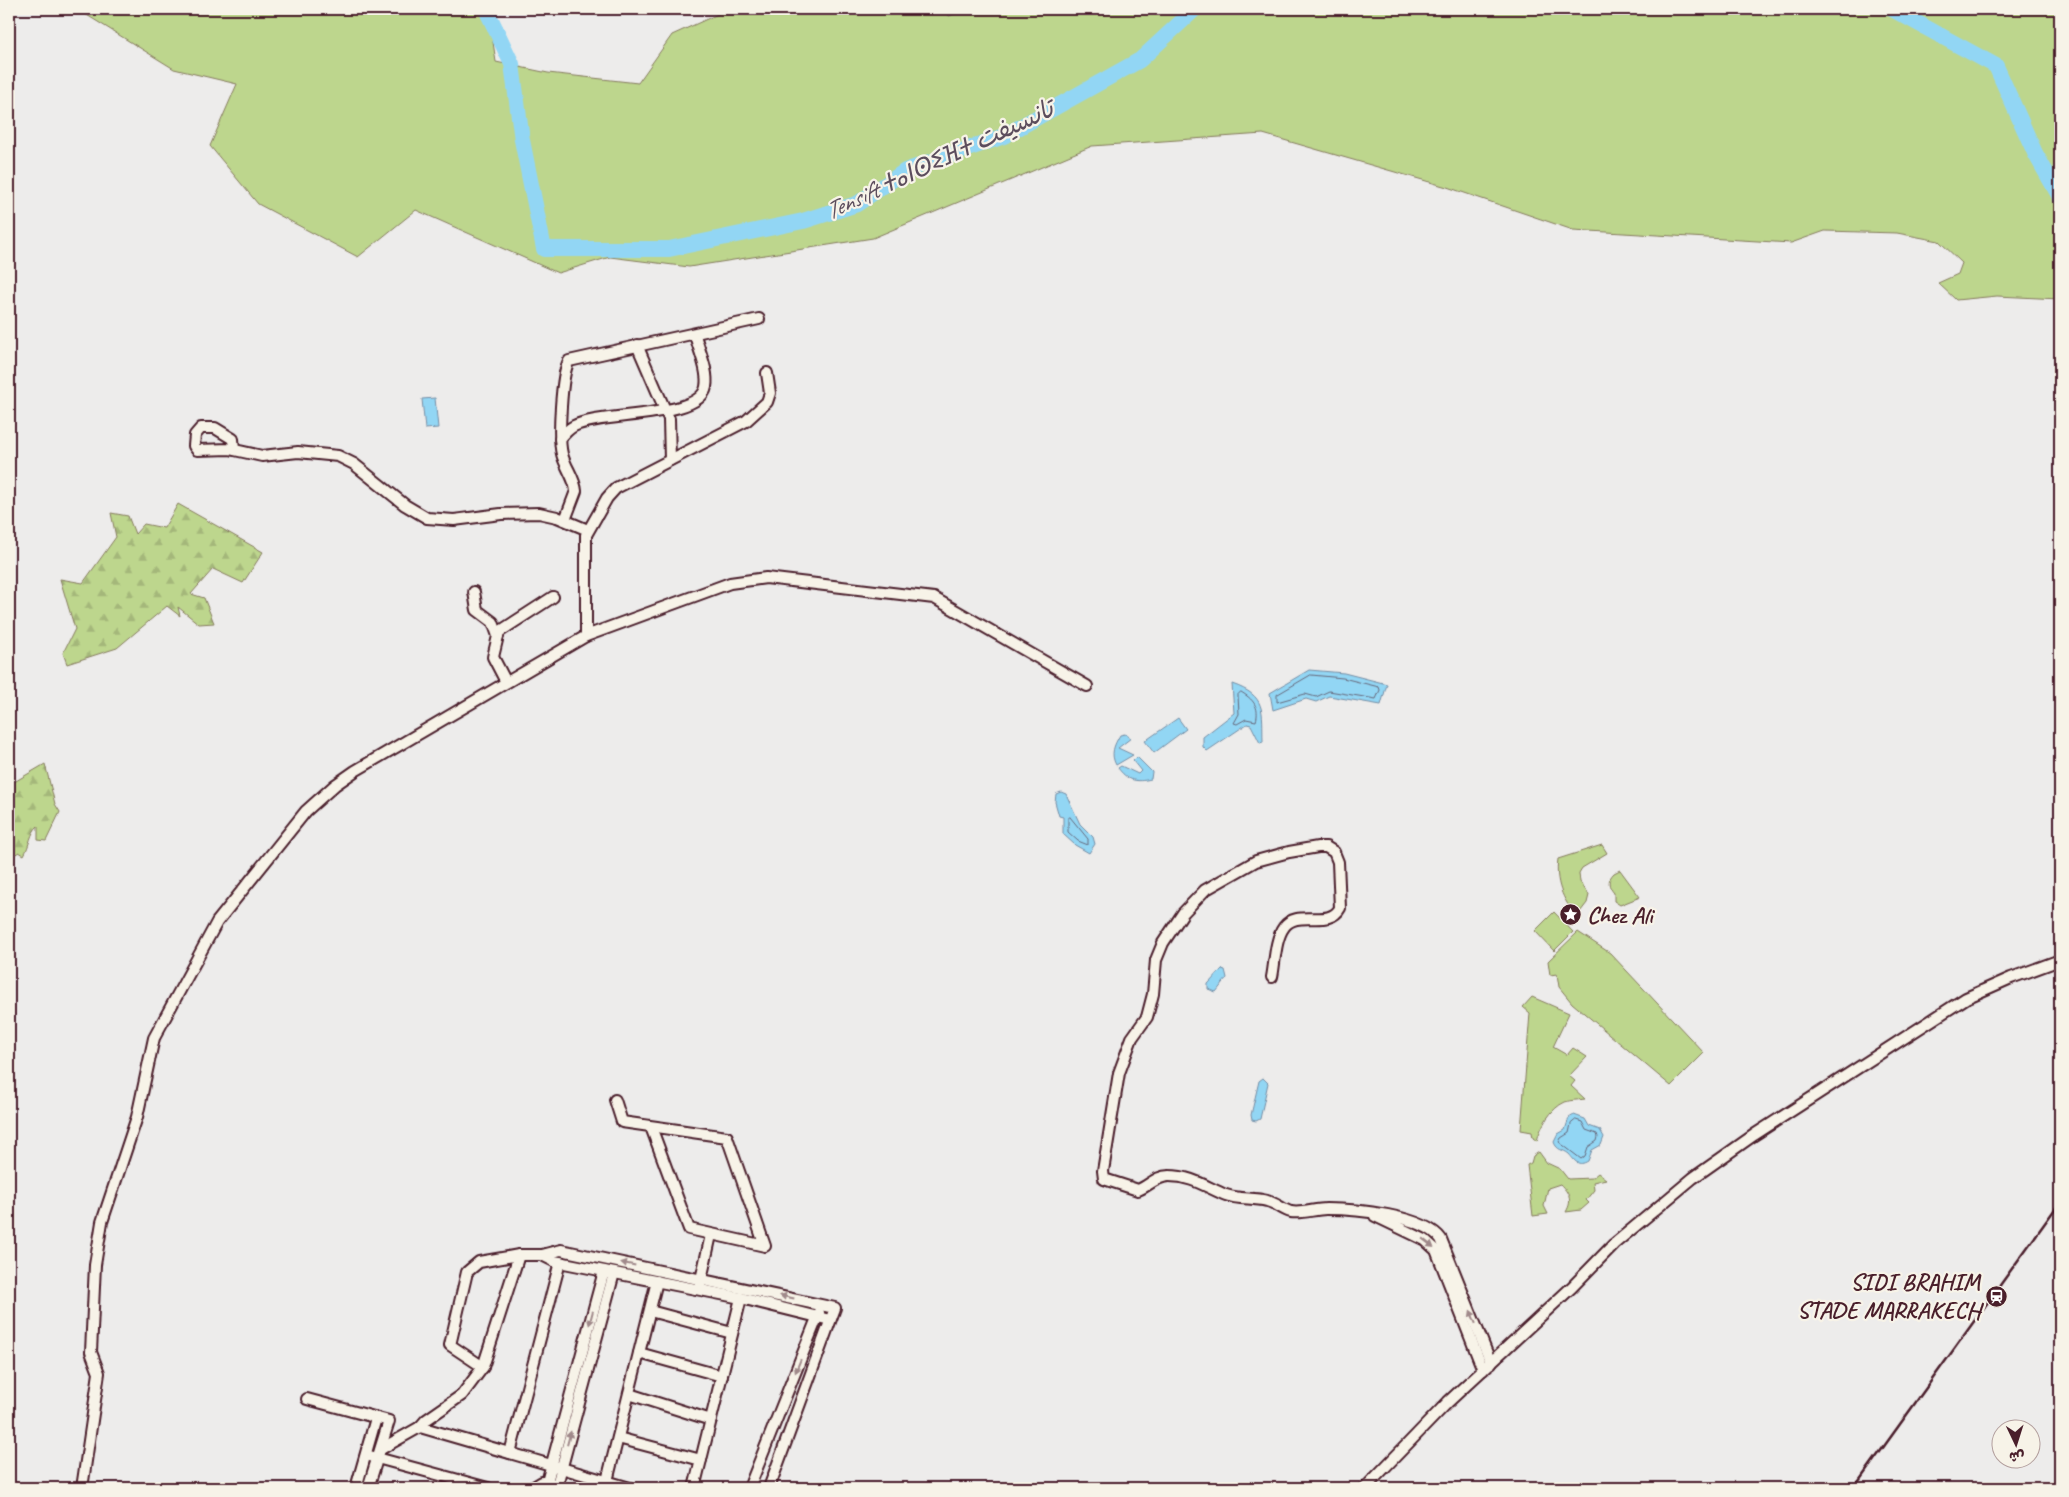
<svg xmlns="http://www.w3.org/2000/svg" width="2069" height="1497" font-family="Caveat,'Playpen Sans Arabic','Noto Sans Tifinagh',sans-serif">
	<defs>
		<pattern id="forest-firs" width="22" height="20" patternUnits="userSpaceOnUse" patternTransform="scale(1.25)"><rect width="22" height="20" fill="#bdd68d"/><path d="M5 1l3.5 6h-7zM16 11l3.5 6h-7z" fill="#a4b77a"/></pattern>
	</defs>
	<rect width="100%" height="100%" fill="#edeceb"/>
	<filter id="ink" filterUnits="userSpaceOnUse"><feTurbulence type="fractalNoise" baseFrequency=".02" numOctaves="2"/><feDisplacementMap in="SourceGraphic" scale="10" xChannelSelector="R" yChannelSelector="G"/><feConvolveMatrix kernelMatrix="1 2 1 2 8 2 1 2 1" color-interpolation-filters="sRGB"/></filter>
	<g filter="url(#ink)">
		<g fill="#bdd68d" stroke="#847a5c">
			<polygon points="77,9 488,9 496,62 548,73 638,83 672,35 729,9 943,9 949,16 968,9 2060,9 2060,299 1997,296 1956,300 1938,283 1958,274 1962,263 1939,241 1897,233 1825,231 1791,243 1573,230 1447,187 1263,134 1092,146 873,238 689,267 610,257 558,273 416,210 358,257 258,204 210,146 237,84 174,69"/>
			<path d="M1602 845 1607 853 1582 868 1579 873 1580 882 1589 895 1587 903 1577 916C1562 900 1555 881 1558 859Z"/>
			<path d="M1620 870 1640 897 1620 905 1614 901V893C1608 886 1607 880 1614 873Z"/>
			<polygon points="1554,912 1573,932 1554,951 1535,931"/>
			<polygon points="1578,932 1610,953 1704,1053 1671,1086 1572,1003 1559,987 1557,974 1550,975 1548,961"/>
			<path d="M1532 997 1569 1013 1553 1047 1567 1055 1573 1048 1587 1057 1569 1076 1575 1081 1571 1086 1585 1099C1579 1100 1570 1100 1565 1102 1551 1108 1540 1127 1537 1141L1533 1138 1532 1132 1521 1130 1530 1013 1523 1007Z"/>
			<path d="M1539 1152 1547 1163 1560 1169 1568 1179 1592 1178 1598 1173 1606 1179 1593 1182 1594 1190 1586 1200 1589 1203 1581 1210 1566 1212C1573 1200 1569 1193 1560 1184L1548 1188 1544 1206 1548 1214 1533 1216 1527 1165 1531 1163 1533 1156Z"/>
		</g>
		<g fill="url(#forest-firs)" stroke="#847a5c">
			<polygon points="178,504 263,552 243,583 213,569 191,594 204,598 214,623 199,624 178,607 180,616 167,606 117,648 67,664 63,653 75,629 60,579 83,583 116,537 111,513 128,516 135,534 144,524 164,528"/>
			<path d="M45 764 55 804 60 812 46 841 38 840V826C30 833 30 845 24 855L19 852 9 858V785Z"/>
		</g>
		<g fill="#92d6f4" stroke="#758da4">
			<polygon points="435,398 438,428 425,429 422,399"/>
			<polygon points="1309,670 1344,673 1387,684 1381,705 1329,696 1316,702 1306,699 1273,710 1270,693"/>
			<path d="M1232 684C1267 696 1262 710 1263 742L1260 743 1251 725 1247 724 1207 751 1203 747V737L1234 713Z"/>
			<polygon points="1178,718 1186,729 1154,753 1145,741"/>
			<path d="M1125 734 1131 738 1118 748 1133 755 1116 765C1110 754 1114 745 1120 735Z"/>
			<path d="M1137 757 1152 772 1151 779C1135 783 1127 780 1118 768L1121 766 1138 774 1141 771 1133 761Z"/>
			<polygon points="1061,792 1066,794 1080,824 1093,837 1095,844 1089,853 1075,845 1063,834 1063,817 1059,816 1055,802 1056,794"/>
			<polygon points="1222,969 1225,970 1227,978 1216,992 1208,989 1208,984"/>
			<polygon points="1263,1078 1268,1083 1260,1119 1256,1121 1252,1120 1251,1115 1259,1081"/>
			<path d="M1574 1115 1585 1119 1589 1126 1600 1130 1604 1137 1601 1145 1592 1150 1588 1161C1578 1167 1575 1161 1569 1154 1563 1149 1557 1151 1554 1142L1558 1134 1565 1130 1569 1118Z"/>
		</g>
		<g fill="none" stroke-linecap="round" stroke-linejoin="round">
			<g stroke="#67687b" stroke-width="1">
				<polygon points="1311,675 1343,678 1379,687 1380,690 1376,699 1329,691 1316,697 1305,694 1277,702 1277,695"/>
				<path d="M1241 692C1253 699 1260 707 1256 721L1246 719 1237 724 1234 723 1239 714 1238 695Z"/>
				<polygon points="1070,817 1088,839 1088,845 1078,841 1068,832 1068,819"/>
				<polygon points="1576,1120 1582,1122 1586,1130 1597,1134 1598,1137 1597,1141 1588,1147 1585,1156 1581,1159 1559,1142 1561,1138 1569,1133 1571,1124"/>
			</g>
			<g stroke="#92d6f4" stroke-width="16">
				<polyline points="486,9 512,64 522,140 544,249 669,249 803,221 857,204 905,171 1004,136 1140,60 1195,9"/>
				<polyline points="1892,9 1996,66 2035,153 2060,197"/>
			</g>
			<defs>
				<g id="minor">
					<polyline points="637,345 669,419 670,460"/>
					<path d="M560 439C564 434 568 429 574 426 601 412 700 419 706 387 709 372 699 350 695 335"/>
					<polyline points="234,450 233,439 215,428 201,428 195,435 194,446 197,450 230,449 262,456 298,452 338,456 354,464 405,505 427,518 454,520 501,514 539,513 557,517 588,530"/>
					<path d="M565 520 576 491C575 478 565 467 562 454 558 439 561 374 569 361L759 319"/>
					<polyline points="474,592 477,610 493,622 498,636 493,657 506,682"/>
					<polyline points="498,636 499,632 553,597"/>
					<polyline points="586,636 586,535 607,498 616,488 746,421 767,402 770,393 767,373"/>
					<path d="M1272 977C1275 962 1275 939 1284 927 1297 908 1329 929 1340 908L1338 862 1334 852 1326 847H1318L1289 852 1256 861 1205 890 1183 913 1163 943 1156 960 1153 994 1147 1017 1132 1038 1119 1073 1103 1171 1104 1179 1138 1190C1149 1186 1156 1176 1169 1176 1192 1176 1206 1187 1226 1195 1239 1200 1254 1197 1267 1201 1276 1203 1283 1210 1291 1212 1302 1214 1315 1209 1326 1209 1354 1209 1424 1215 1441 1239L1491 1363"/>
					<polyline points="615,1100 622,1122 727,1137 765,1246 689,1229 651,1127"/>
					<polyline points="1375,1216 1425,1240 1436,1250 1483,1370"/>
					<polyline points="542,1255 554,1261 741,1298 830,1320"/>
					<polyline points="700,1284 711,1235"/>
					<polyline points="650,1311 732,1333"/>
					<polyline points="639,1353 722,1376"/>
					<polyline points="483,1367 450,1345 467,1272 479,1262 519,1255 542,1255 561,1250 835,1308 769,1488"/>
					<polyline points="629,1394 711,1420"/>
					<polyline points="307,1399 389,1421 368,1488"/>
					<polyline points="420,1427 630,1488"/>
					<polyline points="618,1438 701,1460"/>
					<polyline points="381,1449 420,1427 426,1420 462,1395 483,1367 519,1255"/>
					<polyline points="510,1453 560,1262"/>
					<polyline points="366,1455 488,1488"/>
					<polyline points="607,1481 657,1281"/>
					<polyline points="547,1482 604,1271"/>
					<polyline points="557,1485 614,1273"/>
					<polyline points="82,1488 99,1373 91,1352 95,1265 102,1222 137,1117 154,1038 217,922 306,811 335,785 355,771 586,636 730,583 766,578 934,598 1087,686"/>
					<polyline points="356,1488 376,1418"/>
					<polyline points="532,1488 542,1482 554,1484"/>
					<polyline points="694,1488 741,1298"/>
					<polyline points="749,1488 819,1313"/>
					<polyline points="1365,1488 1448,1402 1572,1287 1614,1244 1693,1178 1754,1135 1966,998 2011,978 2060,960"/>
				</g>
			</defs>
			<use href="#minor" stroke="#4a1f2b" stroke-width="14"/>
			<use href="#minor" stroke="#f7f3e8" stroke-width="10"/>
			<polyline stroke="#4a1f2b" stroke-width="2.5" points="1854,1488 2060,1202"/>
		</g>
		<defs><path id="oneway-solid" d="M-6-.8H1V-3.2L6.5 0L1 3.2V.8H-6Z" transform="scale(1.25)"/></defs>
		<g fill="#a0898a">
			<use href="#oneway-solid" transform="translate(1428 1243) rotate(38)"/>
			<use href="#oneway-solid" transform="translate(628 1264) rotate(-168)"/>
			<use href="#oneway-solid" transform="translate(787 1297) rotate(-168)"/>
			<use href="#oneway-solid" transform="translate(1473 1317) rotate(-112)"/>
			<use href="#oneway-solid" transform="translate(591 1318) rotate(105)"/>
			<use href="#oneway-solid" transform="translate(798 1366) rotate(112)"/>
			<use href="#oneway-solid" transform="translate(569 1438) rotate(-75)"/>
		</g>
	</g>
	<defs>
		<symbol id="sight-disc" viewBox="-11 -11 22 22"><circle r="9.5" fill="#4a1f2b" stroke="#f7f3e8"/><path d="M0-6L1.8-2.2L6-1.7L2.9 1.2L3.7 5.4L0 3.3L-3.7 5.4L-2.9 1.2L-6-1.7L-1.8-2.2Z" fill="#fff"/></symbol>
		<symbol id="station-disc" viewBox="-11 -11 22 22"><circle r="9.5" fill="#4a1f2b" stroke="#f7f3e8"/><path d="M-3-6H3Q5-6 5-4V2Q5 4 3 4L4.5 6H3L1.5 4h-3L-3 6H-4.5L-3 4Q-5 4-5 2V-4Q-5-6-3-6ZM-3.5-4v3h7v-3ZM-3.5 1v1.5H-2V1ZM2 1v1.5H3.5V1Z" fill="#fff"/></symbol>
	</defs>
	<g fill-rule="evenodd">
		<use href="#sight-disc" x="1558" y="902" width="25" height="25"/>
		<use href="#station-disc" x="1984" y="1284" width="25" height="25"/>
	</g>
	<g text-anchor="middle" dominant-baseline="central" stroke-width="4.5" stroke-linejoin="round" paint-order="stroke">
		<g font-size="24" font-weight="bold" fill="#4a1f2b" stroke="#f7f3e8" text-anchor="start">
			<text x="1587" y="915">Chez Ali</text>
			<text x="1980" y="1282" text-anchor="end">SIDI BRAHIM<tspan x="1980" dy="28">STADE MARRAKECH</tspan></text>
		</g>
		<g font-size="25" font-style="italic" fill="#5c4d5d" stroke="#f7f3e8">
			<text transform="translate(939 160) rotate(-25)">Tensift ⵜⴰⵏⵙⵉⴼⵜ تانسيفت</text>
		</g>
	</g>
	<rect width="2069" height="1497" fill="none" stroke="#f7f3e8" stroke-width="30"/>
	<rect x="15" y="15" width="2039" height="1467" fill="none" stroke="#4a1f2b" stroke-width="2" filter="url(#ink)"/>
	<g transform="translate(2016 1444) rotate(176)"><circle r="24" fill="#f7f3e8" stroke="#b29e9c"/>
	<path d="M0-4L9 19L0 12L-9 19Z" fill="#4a1f2b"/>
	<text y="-8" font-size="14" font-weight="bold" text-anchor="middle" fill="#4a1f2b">ش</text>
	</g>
</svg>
